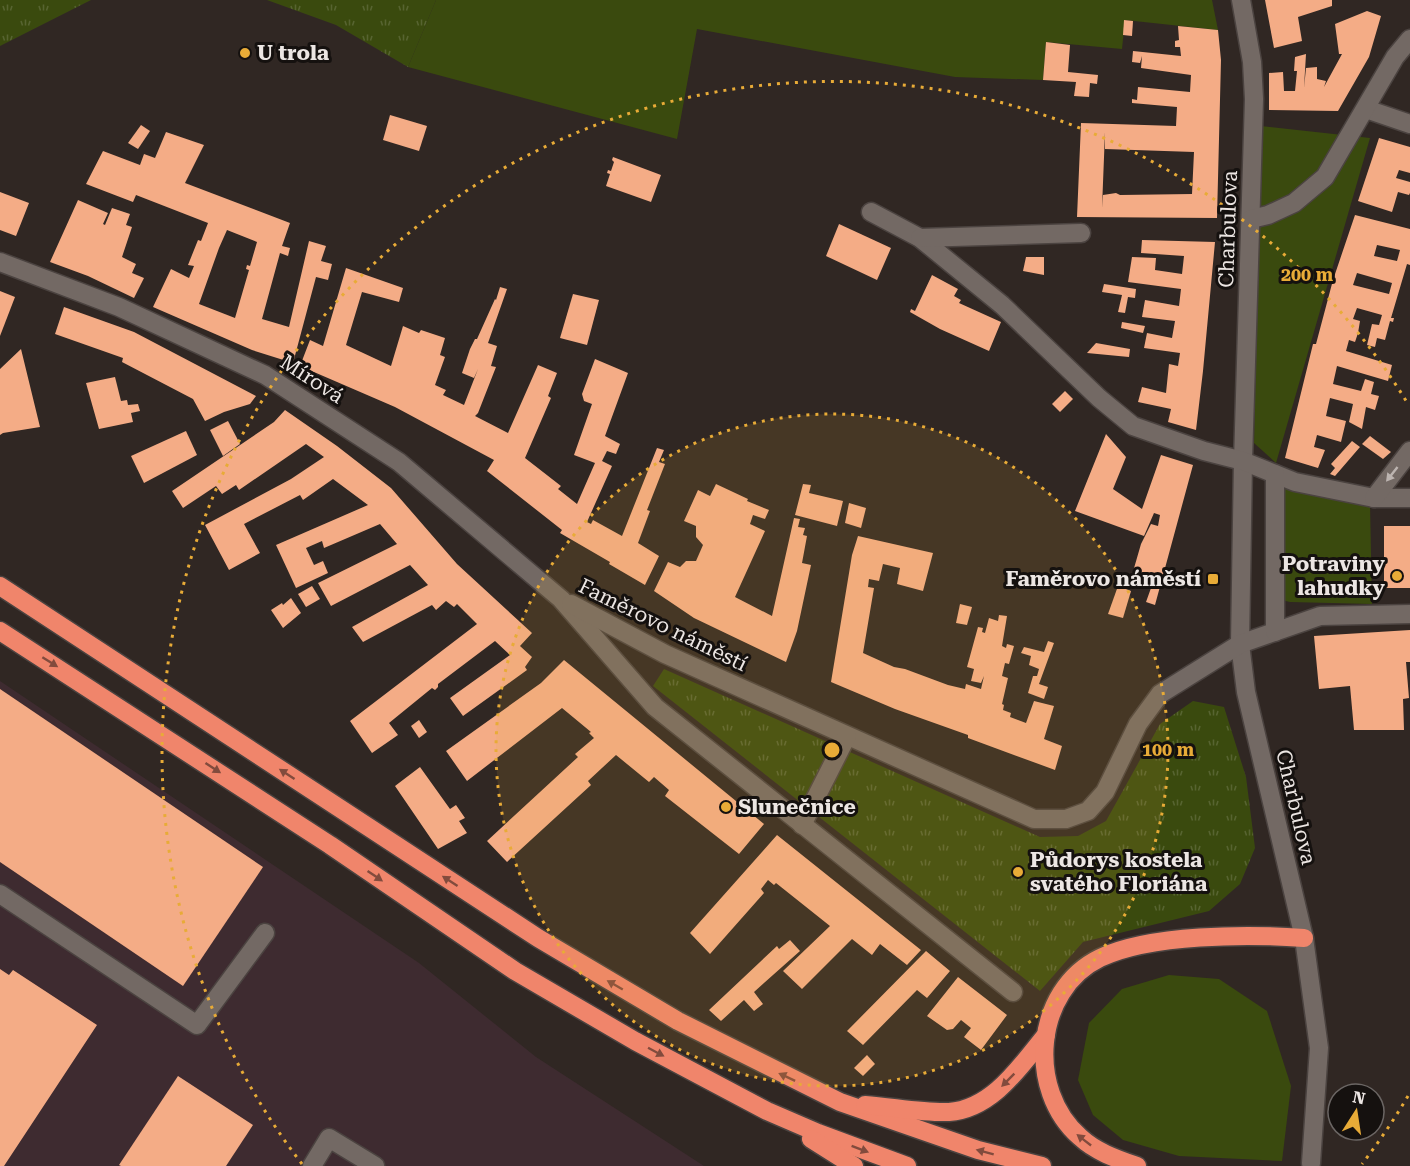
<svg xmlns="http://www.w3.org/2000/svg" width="1410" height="1166" font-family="'Roboto Serif',serif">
	<defs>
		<pattern id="park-tufts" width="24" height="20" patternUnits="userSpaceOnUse" patternTransform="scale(1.5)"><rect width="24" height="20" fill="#3a4a0e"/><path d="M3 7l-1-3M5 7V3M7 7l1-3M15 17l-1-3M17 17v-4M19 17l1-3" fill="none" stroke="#576431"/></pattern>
	</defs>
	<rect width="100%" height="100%" fill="#302723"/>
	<polygon fill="#3e2b30" points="0,681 419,963 536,1057 704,1166 0,1166"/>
	<g fill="#3a4a0e">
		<polygon points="436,0 1212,0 1218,30 1125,20 1122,49 1046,42 1043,80 955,77 697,29 677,139 408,67"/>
		<polygon points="1261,126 1370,138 1276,463 1254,443"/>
		<polygon points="1281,482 1370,504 1372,604 1290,602 1281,600"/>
		<polygon points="1169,975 1219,979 1267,1011 1291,1086 1282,1161 1179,1156 1123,1140 1093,1115 1078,1080 1089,1023 1122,989"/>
	</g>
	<g fill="url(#park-tufts)">
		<polygon points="0,0 91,0 0,46"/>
		<polygon points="267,0 436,0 408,67 336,25"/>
		<polygon points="664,669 1040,837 1078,836 1106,821 1160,724 1193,701 1224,707 1246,777 1255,848 1240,884 1209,911 1083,942 1040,991 653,686"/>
	</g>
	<g fill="#f4ac86" fill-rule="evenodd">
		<polygon points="1265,0 1332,0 1332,6 1298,17 1302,41 1274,48"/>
		<polygon points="1367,11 1381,16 1369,57 1338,111 1269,110 1269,73 1283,72 1284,91 1295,91 1297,71 1294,71 1295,57 1306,54 1304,88 1306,68 1317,67 1317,79 1326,81 1324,87 1342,54 1339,54 1335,24"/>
		<polygon points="1124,20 1133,21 1132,36 1123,35"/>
		<path d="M1178 26 1218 30 1221 60 1217 218 1077 217 1081 123 1176 126 1177 107 1132 103V99L1137 100 1138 87 1190 92 1191 75 1141 68 1142 56 1140 63 1132 62 1133 51 1181 56 1180 47H1175V41L1179 40ZM1105 132V149L1194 152 1192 194 1120 195 1116 193 1103 195 1102 208Z"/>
		<polygon points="1046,42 1070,45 1068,72 1098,75 1097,84 1090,83 1089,97 1074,96 1076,82 1043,80"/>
		<polygon points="390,115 427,126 419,151 383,140"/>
		<polygon points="141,125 150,131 138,149 128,143"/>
		<path d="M166 132 204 145 185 183 290 223 282 246 290 248 288 256 280 253 262 319 289 327 309 241 326 246 321 261 332 264 328 280 316 277 293 363 252 350 153 307 171 269 189 278 194 266 188 265 198 240 201 241 208 223 136 195 133 202 86 184 103 151 140 165 144 154 155 158ZM227 230 257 242 250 266 247 265 246 269 249 270 235 318 199 304 219 248Z"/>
		<polygon points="1379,138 1410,147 1410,173 1399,170 1396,178 1410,182 1410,193 1409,195 1398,192 1392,212 1358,201"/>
		<polygon points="613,157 661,175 651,202 606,186 610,174 607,173 608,170 611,171 614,162 612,160"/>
		<polygon points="0,192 29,203 16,236 0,230"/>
		<polygon points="78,200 108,213 103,224 105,225 112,208 130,214 126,225 132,227 122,257 136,264 132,273 144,278 134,298 88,276 50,262"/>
		<path d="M1355 215 1410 229V265L1407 264 1391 318H1394L1393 322 1390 321 1385 340 1377 338 1375 347 1367 345 1372 324 1379 325 1382 315 1357 308 1353 319 1360 321 1358 333 1355 342 1349 340 1346 351 1392 365 1388 381 1337 366 1333 384 1361 391 1365 379 1374 382 1371 394 1379 396 1375 410 1366 407 1362 429 1349 422 1353 404 1330 398 1326 416 1346 421 1341 442 1317 435 1314 447 1325 450 1318 468 1285 458 1313 344H1316L1333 280ZM1377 245 1400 250 1397 261 1374 256ZM1357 273 1392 283 1389 294 1353 285Z"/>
		<polygon points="839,224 891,248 877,280 826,256"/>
		<polygon points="1142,240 1215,242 1203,371 1196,430 1168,422 1171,409 1138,402 1142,387 1166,393 1169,364 1178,366 1180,353 1144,348 1147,333 1172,338 1175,321 1142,317 1145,300 1179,306 1181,289 1128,282 1132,257 1156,258 1155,270 1182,274 1184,256 1141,253"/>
		<polygon points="1026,257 1044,257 1044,275 1023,271"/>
		<polygon points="346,268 403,288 399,302 362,292 346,345 391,366 403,326 419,333 421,330 445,338 440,355 445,357 435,385 446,390 443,395 464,405 478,369 474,378 462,373 470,349 475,339 477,339 495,299 496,300 500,287 507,289 488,343 497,346 491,366 496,367 478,413 475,416 508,433 538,365 557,373 548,396 551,398 525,458 561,486 558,489 577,504 595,463 574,455 592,404 584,401 582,394 595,359 628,373 605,436 620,444 616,454 607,451 602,461 612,466 587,522 591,524 593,520 622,536 657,448 664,450 659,462 665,464 647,510 650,511 638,543 659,556 645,585 609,564 610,562 560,533 562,530 487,471 494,460 395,407 300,366 310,340 323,346"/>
		<polygon points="932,275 958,289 954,296 961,300 959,303 1001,322 989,351 940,329 910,312 911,309 915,311"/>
		<polygon points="1104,284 1136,289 1135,298 1128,297 1125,313 1118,312 1122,295 1102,292"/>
		<polygon points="0,291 15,297 0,336"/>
		<polygon points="573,294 599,300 587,345 560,338"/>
		<polygon points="64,307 134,332 256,396 250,404 224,412 205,421 193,399 122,362 123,358 55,334"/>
		<polygon points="1122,322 1145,326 1143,333 1121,328"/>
		<polygon points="1096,343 1130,349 1129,357 1087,353"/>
		<polygon points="21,349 40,427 3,433 0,435 0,369"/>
		<polygon points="115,377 121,401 127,400 128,405 138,404 140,411 131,413 133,422 99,429 86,383"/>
		<polygon points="1065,391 1073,399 1060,412 1052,404"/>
		<polygon points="285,410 337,446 391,488 457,564 532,633 520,646 532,657 525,667 527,670 463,716 450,698 510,655 495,641 438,684 438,687 435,690 432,688 389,723 398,735 372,753 350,721 477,624 457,604 454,607 446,601 436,610 432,605 363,642 352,627 428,585 410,565 331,606 318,583 397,544 380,524 324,548 322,541 306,548 314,565 323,561 328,573 296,588 276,545 368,505 333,479 303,500 300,495 244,524 260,553 229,570 205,525 291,479 324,457 306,444 239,490 236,485 222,494 216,486 183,508 172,491 274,422"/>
		<polygon points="228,421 240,444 223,456 210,430"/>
		<polygon points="186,431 197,455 144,483 131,456"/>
		<polygon points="1106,434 1126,457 1113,489 1142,509 1161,455 1193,465 1155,605 1146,602 1151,588 1130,582 1141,544 1151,524 1158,526 1160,515 1154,513 1144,536 1075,511"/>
		<polygon points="1370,436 1391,452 1383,459 1362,444"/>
		<polygon points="1352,441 1360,447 1335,476 1330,474 1335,468 1331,464"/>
		<polygon points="716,484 748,499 747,501 769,510 765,519 753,515 750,524 765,531 735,597 772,616 794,518 800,519 798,527 805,528 803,535 807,536 802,563 811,565 797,631 786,662 694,618 654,591 668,562 680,567 686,561 696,561 703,545 696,537 696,526 684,521 698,490 710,496"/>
		<polygon points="803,484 811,485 809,493 843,501 837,526 795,515"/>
		<polygon points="849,503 866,508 861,528 845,523"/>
		<rect x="1384" y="526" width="26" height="62"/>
		<polygon points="858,536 933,553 923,591 897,584 900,568 883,564 879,581 869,579 868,587 874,588 863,653 894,667 905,669 948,685 965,689 966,684 981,689 984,676 981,683 971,681 974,669 967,667 978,627 983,628 982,632 985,633 989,618 998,621 999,615 1007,616 1002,646 1006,648 1007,644 1014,646 1009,664 1005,663 1002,676 1008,678 1002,704 1004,705 1003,710 1011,713 1010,717 1026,723 1034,701 1054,706 1044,739 1062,746 1055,770 968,738 968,735 895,709 831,682 852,555"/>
		<polygon points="312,586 320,599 306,607 298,594"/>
		<polygon points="1118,586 1131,591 1123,618 1108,614"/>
		<polygon points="291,598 301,613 283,628 271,610 282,603 283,605"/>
		<polygon points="960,604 972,607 967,625 956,623"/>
		<polygon points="1410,630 1410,662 1406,662 1409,698 1403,699 1404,730 1354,730 1350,686 1319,689 1314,636"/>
		<polygon points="1048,641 1054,643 1039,684 1048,687 1044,699 1028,693 1033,676 1037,676 1039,669 1029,665 1031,656 1021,653 1024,647 1044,652"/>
		<polygon points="564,660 764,824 739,854 665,796 669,790 654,777 649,782 616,755 588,781 591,785 507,862 487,841 578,757 575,754 594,738 589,733 591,732 562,708 467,781 446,751 541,683"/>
		<polygon points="0,689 263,867 183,986 0,862"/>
		<polygon points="419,720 427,732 419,738 411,726"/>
		<polygon points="420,767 450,809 456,805 465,818 459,821 467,833 438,849 395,786"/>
		<polygon points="777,835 921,950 907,965 880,944 872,955 852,939 802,989 783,971 830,926 776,883 774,885 768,880 761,889 764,893 710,954 690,933"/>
		<polygon points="790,940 800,951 754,992 763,1004 754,1011 744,1000 721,1021 709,1010 777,946 779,949"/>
		<polygon points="926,951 950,971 927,998 917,990 863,1045 847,1031"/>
		<polygon points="0,969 9,975 13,970 97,1025 4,1166 0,1166"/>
		<polygon points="958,977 1007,1015 981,1050 964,1037 971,1028 961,1020 953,1029 947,1030 927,1016"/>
		<polygon points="867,1055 875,1064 863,1076 854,1068"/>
		<polygon points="178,1076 253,1125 226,1166 121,1166 119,1165"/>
	</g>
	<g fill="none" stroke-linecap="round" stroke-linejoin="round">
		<defs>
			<g id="minor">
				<polyline points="1241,0 1252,62 1254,99 1243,461 1240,644 1246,692 1304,938 1319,1048 1311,1163"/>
				<polyline points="1366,109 1410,124"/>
				<polyline points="871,212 920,238 1002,305 1099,398 1133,426 1204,451 1243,461 1295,482 1374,498 1410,498"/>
				<polyline points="1251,219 1268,215 1294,203 1325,177 1395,57 1410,39"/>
				<polyline points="920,238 1081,233"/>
				<polyline points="0,262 119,307 265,375 399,462 561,599 655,707 1013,992"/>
				<polyline points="1374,498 1410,451"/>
				<polyline points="571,604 665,654 1034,819 1066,819 1088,811 1105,792 1138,724 1160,694 1240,644 1320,616 1410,614"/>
				<polyline points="1275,632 1275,474"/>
				<polyline points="802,825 847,736"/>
				<polyline points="0,894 197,1025 265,933"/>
				<polyline points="312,1166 329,1138 375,1166"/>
			</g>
			<g id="highway">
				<polyline points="0,586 538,938 678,1021 840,1102 978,1150 1042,1166"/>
				<polyline points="0,631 330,845 515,971 635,1041 767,1111 818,1133 907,1166"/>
				<path d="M865 1105C893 1107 922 1113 949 1112 993 1109 1021 1065 1046 1035"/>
				<polyline points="811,1139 854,1166"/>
				<path d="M1137 1166C1117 1159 1096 1152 1080 1137 1026 1090 1034 990 1100 958 1150 934 1248 934 1304 938"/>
			</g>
		</defs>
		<use href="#minor" stroke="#4b4340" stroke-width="21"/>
		<use href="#highway" stroke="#4b4340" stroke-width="21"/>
		<use href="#minor" stroke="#736964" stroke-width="18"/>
		<use href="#highway" stroke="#f0856b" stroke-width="18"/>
	</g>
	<defs><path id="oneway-solid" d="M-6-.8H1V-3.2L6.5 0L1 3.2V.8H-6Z" transform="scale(1.5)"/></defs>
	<use fill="#bcb4b0" href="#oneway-solid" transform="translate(1392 474) rotate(128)"/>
	<g fill="#824b3d">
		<use href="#oneway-solid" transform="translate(50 662) rotate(32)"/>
		<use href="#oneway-solid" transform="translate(213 768) rotate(33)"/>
		<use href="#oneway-solid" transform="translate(287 774) rotate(-147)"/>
		<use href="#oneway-solid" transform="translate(375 876) rotate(34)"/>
		<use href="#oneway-solid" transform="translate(450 881) rotate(-147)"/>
		<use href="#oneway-solid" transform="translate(615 985) rotate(-150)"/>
		<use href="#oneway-solid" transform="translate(656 1052) rotate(28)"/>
		<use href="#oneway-solid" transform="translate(787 1077) rotate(-155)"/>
		<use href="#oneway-solid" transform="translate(1008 1080) rotate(135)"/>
		<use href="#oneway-solid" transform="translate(1084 1140) rotate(-142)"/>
		<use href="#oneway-solid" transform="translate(860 1149) rotate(21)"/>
		<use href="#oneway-solid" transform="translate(985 1152) rotate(-165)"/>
	</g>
	<circle cx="832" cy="750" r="336" fill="#e8ab37" fill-opacity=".12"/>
	<g fill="none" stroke="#e8ab37" stroke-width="3" stroke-dasharray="3 6">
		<circle cx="832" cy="750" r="336"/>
		<path d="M1408 1096A672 672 0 0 1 1362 1164M302 1164A672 672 0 1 1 1408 404"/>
	</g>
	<g fill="#e8ab37" stroke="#15110f" stroke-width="2">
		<circle cx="245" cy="53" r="6"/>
		<circle cx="1397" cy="576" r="6"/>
		<rect x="1207" y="573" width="12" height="12" rx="3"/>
		<circle cx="726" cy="807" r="6"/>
		<circle cx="1018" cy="872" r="6"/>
	</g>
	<g text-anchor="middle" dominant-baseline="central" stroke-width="6" stroke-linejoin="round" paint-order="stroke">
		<g font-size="21" font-weight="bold" fill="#ece6e3" stroke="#15110f" text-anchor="start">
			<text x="257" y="53">U trola</text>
			<text x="1385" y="564" text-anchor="end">Potraviny<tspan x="1385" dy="24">lahudky</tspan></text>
			<text x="1201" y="579" text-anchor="end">Faměrovo náměstí</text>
			<text x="738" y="807">Slunečnice</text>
			<text x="1030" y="860">Půdorys kostela<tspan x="1030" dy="24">svatého Floriána</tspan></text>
		</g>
		<g font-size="21" fill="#ece6e3" stroke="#15110f">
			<text transform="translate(1228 229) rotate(-88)">Charbulova</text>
			<text transform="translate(312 379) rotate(33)">Mírová</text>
			<text transform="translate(663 625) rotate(26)">Faměrovo náměstí</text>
			<text transform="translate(1296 807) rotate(77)">Charbulova</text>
		</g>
	</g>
	<circle cx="832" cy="750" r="9" fill="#e8ab37" stroke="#15110f" stroke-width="3"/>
	<g font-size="18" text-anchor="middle" font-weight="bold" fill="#e8ab37" stroke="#15110f" stroke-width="6" stroke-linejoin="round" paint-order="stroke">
		<text x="1307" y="281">200 m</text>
		<text x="1168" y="756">100 m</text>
	</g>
	<g transform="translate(1356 1112) rotate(12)"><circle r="28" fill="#15110f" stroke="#6b6664" stroke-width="1.5"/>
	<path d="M0-4.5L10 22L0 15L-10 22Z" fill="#e8ab37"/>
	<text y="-9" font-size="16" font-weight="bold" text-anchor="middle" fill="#ece6e3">N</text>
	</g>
</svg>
